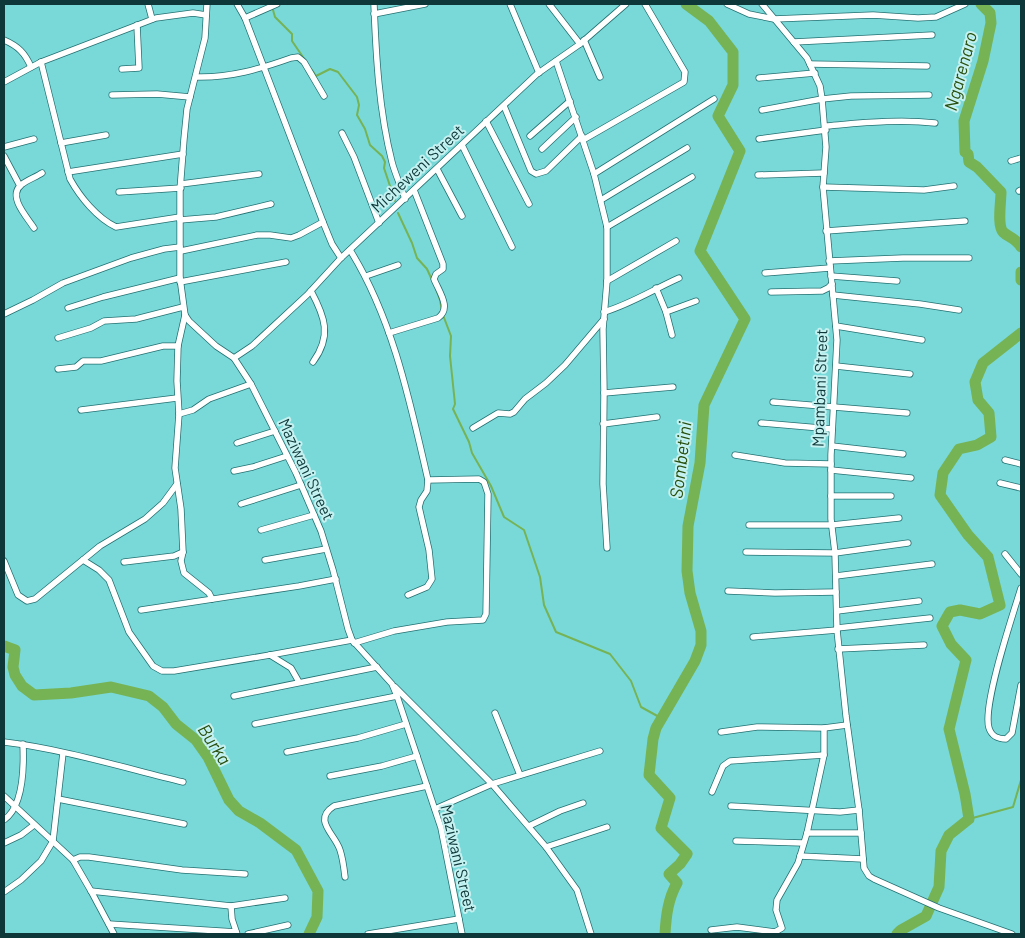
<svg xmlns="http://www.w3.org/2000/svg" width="1025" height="938" font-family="Barlow,sans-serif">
	<rect width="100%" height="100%" fill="#79d9d9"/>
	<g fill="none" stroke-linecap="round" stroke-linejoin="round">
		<g stroke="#76b355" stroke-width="2">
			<polyline points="273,10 275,17 292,34 292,41 305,60"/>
			<polyline points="312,70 316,76 330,69 338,72 357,97 359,105 357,115 365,129 370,145 382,156 385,162 384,168 395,201"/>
			<polyline points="398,213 412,243 417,258 427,269 432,280"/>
			<polyline points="436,289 440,300 442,311"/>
			<polyline points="443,315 451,336 450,356 455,404 453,409 469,442 472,453 491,486 504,517 524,530 540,577 544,605 556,632 610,654 631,681 641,707 661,718"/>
			<polyline points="969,819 1013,807 1021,780"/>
		</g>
		<g stroke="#76b355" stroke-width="11">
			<path d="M981 4 990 13 991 23 983 61 964 121 965 152 968 154 969 162 977 167 1001 192C1001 202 997 225 1003 232 1009 238 1015 237 1021 247"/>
			<polyline points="1021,272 1021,280"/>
			<polyline points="4,646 15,650 13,667 15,675 22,686 34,695 71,693 111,687 149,696 163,707 176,724 196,740 208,757 229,800 239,811 260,823 296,850 318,891 317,917 309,934"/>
			<path d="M665 934C666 916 668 899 677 883L669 874 680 864 687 854 661 828 670 798 649 775 653 739 656 728 695 661 701 645V631L690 593 687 571 688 526 700 463 704 405 745 319 700 251 740 151 718 116 733 85V52L709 21 686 4"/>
			<polyline points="897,934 901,930 926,916 939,887 941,851 949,835 969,819 965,794 949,729 966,660 951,644 942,626 950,612 960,610 980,614 1000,605 988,557 968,535 940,495 943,473 959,449 977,445 991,437 989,413 978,400 975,382 983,363 1021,333"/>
		</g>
		<defs>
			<g id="street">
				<polyline points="148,4 152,19"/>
				<polyline points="207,4 205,38 187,109 184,139 180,190 180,278 185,315 189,321 216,346 234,358 251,384 296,473 321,531 333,570 348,629 352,640 392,684 397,696 441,828 462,934"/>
				<polyline points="237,4 245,18 323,222 332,244 341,258"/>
				<path d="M374 4C376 56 379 111 392 162 395 174 401 186 405 199"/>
				<polyline points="510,4 539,73"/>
				<polyline points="549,4 580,44"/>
				<polyline points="727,4 749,14 774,19 873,15 918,18 936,17 965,4"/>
				<polyline points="762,4 807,58 820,86 822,99 826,147 823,187 837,340 831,455 831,519 835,553 837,630 846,716 859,810 864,868 869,876 874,879 939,908 1012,934"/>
				<polyline points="374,14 425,4"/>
				<polyline points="245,18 277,4"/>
				<path d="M4 40C18 46 25 53 31 67"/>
				<polyline points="584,40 600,77"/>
				<polyline points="794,42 932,35"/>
				<polyline points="556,61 594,174 607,227 607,281 603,329 604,393 603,484 607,548"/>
				<path d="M41 62 70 179C80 197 97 218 116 227L180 217"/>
				<polyline points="810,64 927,66"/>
				<polyline points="122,69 139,68 137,25"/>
				<path d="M196 77C230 78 260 69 291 58L298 57 304 62 324 96"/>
				<polyline points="759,78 815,73"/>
				<polyline points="4,82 41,62 156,18 193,13 206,15"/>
				<polyline points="112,95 157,94 190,97"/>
				<polyline points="504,106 531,171 536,174 546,171 582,136"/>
				<polyline points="762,110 822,99 851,96 929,95"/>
				<polyline points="486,121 529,204"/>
				<path d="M825 126C862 123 898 119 935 123"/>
				<polyline points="342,133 354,157 379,223"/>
				<polyline points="530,136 570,101"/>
				<polyline points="759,139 826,130"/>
				<polyline points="583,140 684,82 685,72 645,4"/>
				<polyline points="61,143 106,135"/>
				<polyline points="462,145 512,247"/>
				<polyline points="4,147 34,139"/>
				<polyline points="542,149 576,117"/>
				<polyline points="4,156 20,186"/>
				<polyline points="1011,161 1021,158"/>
				<polyline points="437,169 462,216"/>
				<polyline points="68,172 183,154"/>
				<polyline points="594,174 714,99"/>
				<polyline points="758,175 824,173"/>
				<polyline points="181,184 259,174"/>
				<polyline points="823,187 924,190 954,186"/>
				<polyline points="1019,191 1021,190"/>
				<polyline points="119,192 181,188"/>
				<polyline points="601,200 687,148"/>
				<polyline points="180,220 216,217 271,204"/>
				<polyline points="607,227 692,177"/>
				<path d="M34 228C28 218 7 197 21 185 27 180 36 177 42 173"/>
				<polyline points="826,231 965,221"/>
				<path d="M350 250C393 319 410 402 428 480L479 479 484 482 488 494 486 614 483 620 447 622 394 631 354 643"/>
				<polyline points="181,251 257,235 270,235 291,238 299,235 323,222"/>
				<polyline points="829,261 903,258 969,258"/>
				<polyline points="765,273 830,268"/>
				<polyline points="366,276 398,265"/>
				<polyline points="831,276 897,281"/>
				<polyline points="607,281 676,241"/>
				<polyline points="180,282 286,262"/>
				<polyline points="656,288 666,312 672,335"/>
				<path d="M311 291C325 317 332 336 313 362"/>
				<polyline points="771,292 822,291 828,288 832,284"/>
				<polyline points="833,295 920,304 959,310"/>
				<polyline points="68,308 103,297 180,278"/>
				<path d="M604 312C631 304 654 289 679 278"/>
				<polyline points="666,312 696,301"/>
				<polyline points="4,314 33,300 63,283 131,258 164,249 180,247"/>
				<polyline points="185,315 178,346 177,381 179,414 175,468 181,509 183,552 181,561 184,573 209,593 212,599"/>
				<polyline points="836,326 922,340"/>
				<path d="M389 333 438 318C452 308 439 292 434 279L436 274 443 269V264L414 190"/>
				<polyline points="58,338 91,328 104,321 136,319 183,307"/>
				<polyline points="234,358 252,346 307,295 341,258 537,74 580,44 626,4"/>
				<polyline points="836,366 910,374"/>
				<polyline points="58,369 76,367 83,361 101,361 163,346 178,346"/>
				<polyline points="604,393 673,387"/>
				<polyline points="773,402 907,413"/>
				<polyline points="81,410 177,398"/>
				<polyline points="179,414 193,410 209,399 251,384"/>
				<polyline points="761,423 832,429"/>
				<polyline points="603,424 657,417"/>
				<polyline points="473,428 498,413 510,414 514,412 525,399 546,383 565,365 604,319"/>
				<polyline points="237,443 275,431"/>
				<polyline points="832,446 903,454"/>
				<polyline points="735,455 785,463 831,464"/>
				<polyline points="1005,460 1021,464"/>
				<polyline points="831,470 911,478"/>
				<polyline points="234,471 253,467 287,456"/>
				<polyline points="1000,483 1021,488"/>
				<polyline points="831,496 891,496"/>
				<polyline points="241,504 301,485"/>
				<polyline points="749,525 832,525 899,518"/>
				<polyline points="261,530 314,515"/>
				<polyline points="746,552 835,553 908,543"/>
				<polyline points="1005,554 1021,574"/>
				<polyline points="83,560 99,570 109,580 129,632 153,666 162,671 174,671 270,655 352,640"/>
				<polyline points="265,560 326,549"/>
				<polyline points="4,561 18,595 27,601 35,599 100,546 145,519 163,503 177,484"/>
				<polyline points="124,562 174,556 183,552"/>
				<polyline points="836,576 932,564"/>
				<path d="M1021 588C1013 614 982 706 989 728 992 737 998 739 1006 739L1012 733 1021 685"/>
				<polyline points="728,591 775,593 836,592"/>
				<polyline points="408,595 427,587 432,579 429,550 419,507 421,500 427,491 428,480"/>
				<polyline points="141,610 299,586 336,579"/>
				<polyline points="837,611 919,601"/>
				<polyline points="837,628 930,618"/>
				<polyline points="753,637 837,630"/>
				<polyline points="838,649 924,645"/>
				<polyline points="270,655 291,668 299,682"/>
				<polyline points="395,687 492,784 546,847 577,890 591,934"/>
				<polyline points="234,696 377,667"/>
				<polyline points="495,713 520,775"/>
				<polyline points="255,724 397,696"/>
				<polyline points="721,732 757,727 824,728 847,725"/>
				<path d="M4 742C63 749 125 768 183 782"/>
				<polyline points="287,752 358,738 406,724"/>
				<polyline points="330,776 382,766 417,756"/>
				<polyline points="712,792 723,766 730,761 824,755"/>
				<polyline points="4,796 73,860 91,891 114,934"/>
				<polyline points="58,799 184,824"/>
				<polyline points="731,806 840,812 859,810"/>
				<polyline points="435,809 492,784 600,751"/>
				<path d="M4 820C24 806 24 767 23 744"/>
				<polyline points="529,826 560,811 583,803"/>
				<polyline points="807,833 861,833"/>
				<polyline points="736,841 803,843"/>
				<polyline points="4,843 21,835 34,825"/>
				<polyline points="546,847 607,827"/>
				<polyline points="800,856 863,859"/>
				<polyline points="73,860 80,857 89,857 182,870 245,874"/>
				<path d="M345 877C344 868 343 859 340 850 335 834 312 820 334 806L427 786"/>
				<polyline points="91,891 231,906 285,898"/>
				<polyline points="4,892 21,880 41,861 53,841 63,753"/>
				<polyline points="231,906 232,919 237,934"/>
				<polyline points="109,924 236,932"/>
				<polyline points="711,930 737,927 775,932 782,928 776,910 777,900 798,863 807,833 824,755 824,728"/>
				<polyline points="248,934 288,925"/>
				<polyline points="368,934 459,919"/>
			</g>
		</defs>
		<use href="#street" stroke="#247071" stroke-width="7"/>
		<use href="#street" stroke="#fff" stroke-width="5.5"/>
	</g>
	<g text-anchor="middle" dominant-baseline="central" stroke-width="4" stroke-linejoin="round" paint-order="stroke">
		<g font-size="16" fill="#0d3738" stroke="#c5f1f1">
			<text transform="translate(417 168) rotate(-43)">Micheweni Street</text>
			<text transform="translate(819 388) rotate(-88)">Mpambani Street</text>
			<text transform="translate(307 469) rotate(65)">Maziwani Street</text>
			<text transform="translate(459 858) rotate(77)">Maziwani Street</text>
		</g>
		<g font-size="18" font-style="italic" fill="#284f0d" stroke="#c5f1f1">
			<text transform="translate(960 71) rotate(-75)">Ngarenaro</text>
			<text transform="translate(680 460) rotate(-83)">Sombetini</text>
			<text transform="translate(215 744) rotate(57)">Burka</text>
		</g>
	</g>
	<rect width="1025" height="938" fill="none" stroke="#0d3738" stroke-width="10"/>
</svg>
